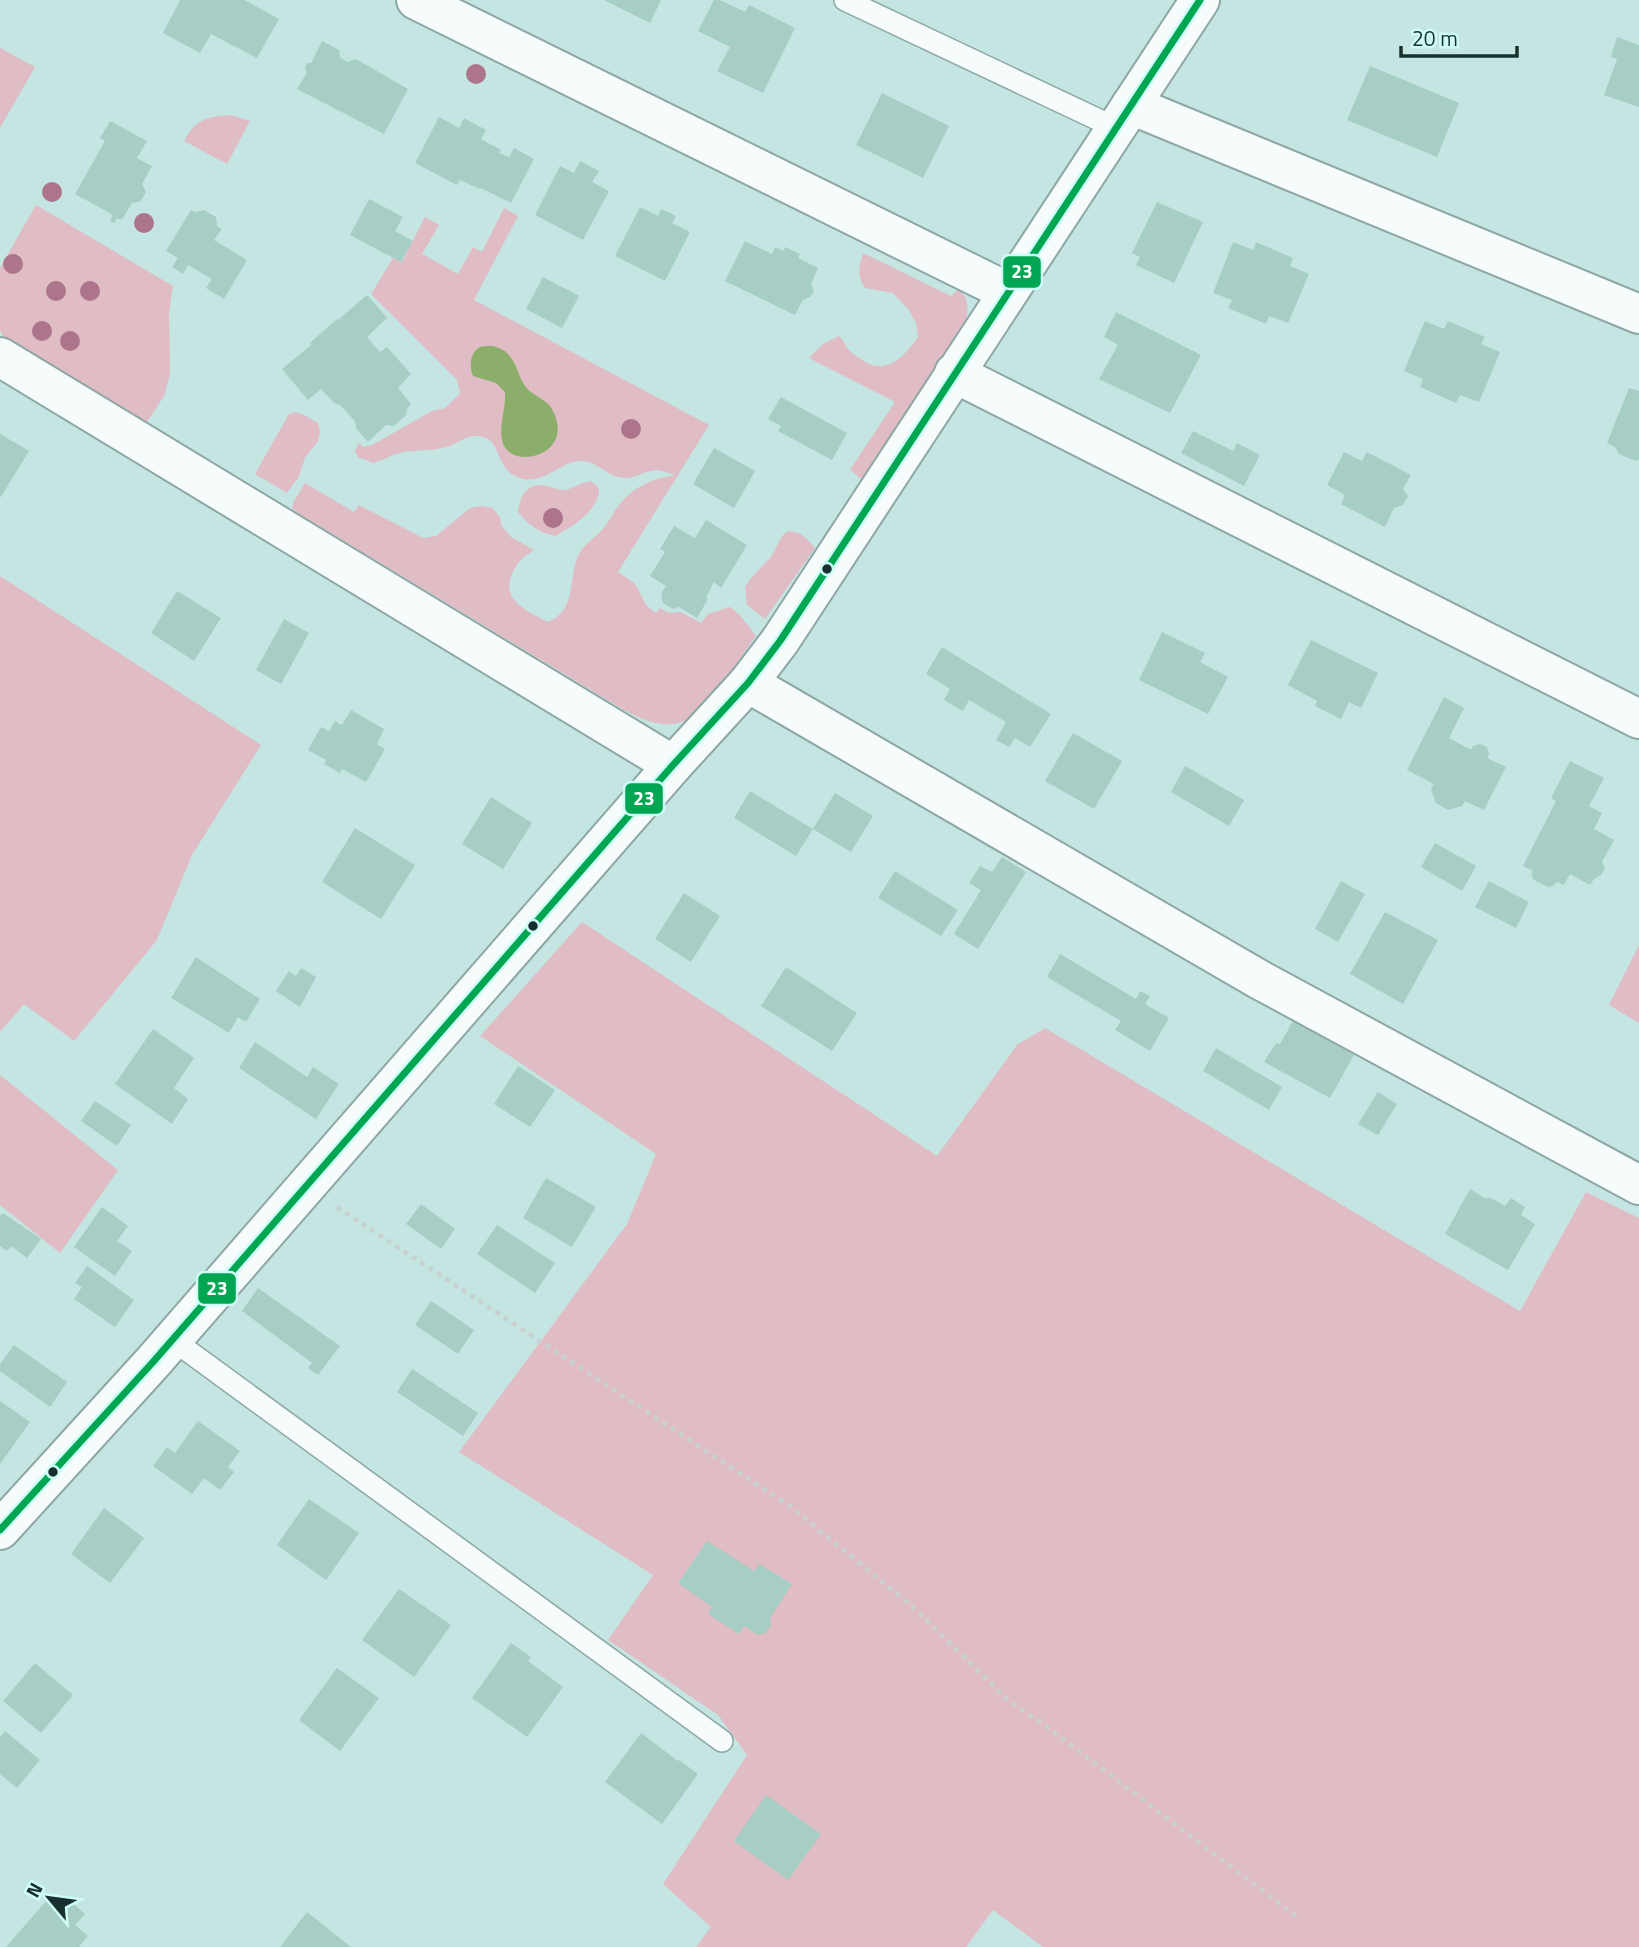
<svg xmlns="http://www.w3.org/2000/svg" width="1639" height="1947" font-family="'Titillium Web',sans-serif">
	<rect width="100%" height="100%" fill="#c5e5e2"/>
	<g fill="#e0bcc4">
		<polygon points="0,48 35,67 0,128"/>
		<path d="M230 115 250 121 227 164 184 141C196 119 206 117 230 115Z"/>
		<polygon points="36,205 173,286 169,313 170,375 164,396 145,425 4,338 0,330 0,268"/>
		<path d="M504 208 518 216 474 300 709 425 618 572C623 576 632 580 636 586 645 599 641 603 656 613L660 608 669 613 681 612 701 623 708 614 730 607 740 615 756 636C740 657 705 714 682 722 662 729 641 719 624 710L296 512 292 508 293 503 305 483 354 512 359 505 423 538 436 536 470 508 482 506 492 508 500 517 501 525 511 537 534 550C523 557 517 562 512 574 500 600 529 612 548 622 577 610 568 579 578 556 583 545 592 540 600 532 608 524 612 514 619 505 632 488 654 477 675 476 647 460 640 483 619 477 605 474 595 460 580 461 561 462 544 483 524 479 492 473 505 436 476 436 464 436 457 444 446 447 432 451 417 450 403 452 392 455 383 460 373 463L358 457 355 451 359 443 363 447 372 445 432 411 445 408 460 393 457 380 371 294 393 258 402 262 425 217 439 225 422 254 458 274 473 247 482 252Z"/>
		<path d="M863 253 951 296 959 289C969 299 969 310 965 323L863 480 850 470 895 402 809 358 823 344 839 336C844 340 844 344 848 349 853 355 861 359 867 363 889 374 906 354 918 337L916 323 908 309 893 293 865 288C856 273 859 268 863 253Z"/>
		<polygon points="296,412 304,415 318,423 320,432 318,441 305,458 298,478 287,493 255,474 289,414"/>
		<path d="M591 481 599 488C600 510 572 527 555 536 538 532 529 525 518 512 520 495 528 481 547 486 553 487 557 490 564 490 574 489 581 482 591 481Z"/>
		<path d="M788 531C801 531 807 539 815 548L765 619 747 605 745 587 751 578 771 557 782 536Z"/>
		<polygon points="0,576 261,745 192,855 157,940 74,1041 24,1004 0,1032"/>
		<polygon points="582,922 937,1156 1017,1045 1045,1028 1520,1311 1586,1192 1639,1218 1639,1947 1043,1947 993,1910 966,1947 696,1947 711,1927 663,1884 747,1755 718,1715 608,1640 653,1575 459,1452 627,1224 656,1154 480,1036"/>
		<polygon points="1639,945 1639,1023 1609,1005"/>
		<polygon points="0,1075 118,1170 60,1253 0,1205"/>
	</g>
	<path fill="#8cae6b" d="M493 346C516 352 514 368 525 386 533 397 547 398 553 411 576 457 508 472 502 440 499 426 506 408 505 392L496 383 473 376C469 367 470 352 480 347 482 346 491 346 493 346Z"/>
	<g fill="#a7cec4">
		<polygon points="180,0 244,0 279,19 257,58 211,34 200,53 163,33"/>
		<polygon points="604,0 661,0 650,23"/>
		<polygon points="714,0 720,0 745,12 749,5 795,28 763,93 717,71 730,47 698,31"/>
		<polygon points="1617,37 1639,45 1639,107 1604,95 1617,59 1611,57"/>
		<polygon points="322,41 339,50 340,58 348,62 356,59 408,89 384,134 297,89 307,73 305,68 307,63 311,63"/>
		<polygon points="1370,66 1459,103 1437,157 1347,120"/>
		<polygon points="882,93 949,126 923,178 856,145"/>
		<polygon points="439,117 459,128 464,118 486,130 481,139 501,150 499,153 509,157 514,148 534,159 511,203 481,188 480,189 460,180 457,185 415,163"/>
		<polygon points="110,121 147,141 137,158 152,166 142,184 146,192 141,201 132,203 122,220 117,218 114,223 110,221 113,215 75,194 105,141 100,138"/>
		<polygon points="580,161 599,171 592,182 609,191 583,240 535,215 560,166 574,173"/>
		<polygon points="369,199 403,217 395,231 413,241 401,262 350,235"/>
		<polygon points="1157,202 1203,222 1174,283 1136,265 1140,257 1132,253"/>
		<polygon points="640,207 658,216 661,209 676,216 672,223 690,232 665,281 615,256"/>
		<polygon points="191,210 196,212 204,210 216,217 217,226 222,229 214,240 247,260 224,299 206,288 212,279 188,265 183,274 172,267 178,258 166,251"/>
		<polygon points="745,241 772,254 775,247 783,251 785,247 800,254 798,258 818,268 811,284 814,291 810,297 803,300 795,315 725,281"/>
		<polygon points="1233,242 1253,250 1256,242 1293,258 1290,266 1309,274 1288,323 1269,316 1266,324 1228,308 1232,300 1213,293"/>
		<polygon points="543,277 579,296 562,328 526,309"/>
		<polygon points="367,295 387,318 367,337 380,352 387,347 411,374 398,388 411,404 407,409 406,415 394,426 386,425 368,442 356,428 355,421 340,405 334,403 321,389 308,400 282,369 311,345 310,343 337,319 338,320"/>
		<polygon points="1116,312 1201,355 1170,413 1099,379 1118,345 1104,337"/>
		<polygon points="1425,321 1444,329 1448,321 1485,337 1481,344 1500,352 1479,402 1460,395 1456,403 1420,387 1423,379 1404,371"/>
		<polygon points="1629,388 1639,391 1639,459 1636,461 1619,454 1615,447 1607,443"/>
		<polygon points="781,397 847,433 832,460 778,431 781,426 768,419"/>
		<polygon points="1193,431 1233,451 1237,443 1260,455 1244,486 1181,453"/>
		<polygon points="0,434 29,451 0,498"/>
		<polygon points="714,448 755,471 734,508 693,484"/>
		<polygon points="1344,452 1362,461 1367,452 1411,475 1403,489 1408,496 1403,505 1394,508 1385,527 1341,504 1345,495 1327,485"/>
		<polygon points="706,520 747,545 721,588 714,582 706,597 708,599 697,618 679,607 673,609 663,603 661,594 666,586 650,576 665,552 660,549 674,526 695,538"/>
		<polygon points="177,591 221,618 194,661 151,633"/>
		<polygon points="284,619 309,633 281,684 256,670"/>
		<polygon points="1162,632 1205,653 1200,662 1228,677 1208,714 1139,680"/>
		<polygon points="1311,640 1378,673 1361,708 1349,702 1341,719 1315,706 1317,701 1288,685"/>
		<polygon points="942,647 1051,714 1030,747 1015,738 1009,747 996,740 1006,722 969,700 963,711 944,700 950,689 926,674"/>
		<polygon points="1444,697 1464,708 1449,738 1471,750 1473,746 1480,744 1487,747 1489,754 1487,758 1506,767 1484,810 1465,801 1462,806 1448,810 1436,803 1431,789 1434,784 1407,770"/>
		<polygon points="351,710 384,729 377,744 385,749 366,782 342,769 340,773 324,764 326,760 308,750 321,727 329,731 335,721 342,725"/>
		<polygon points="1073,733 1122,761 1094,809 1045,781"/>
		<polygon points="1570,761 1604,778 1589,806 1602,813 1594,829 1614,840 1602,862 1605,868 1601,875 1594,879 1590,885 1570,874 1564,885 1557,882 1553,886 1548,887 1534,880 1531,874 1533,871 1523,866 1556,801 1551,798"/>
		<polygon points="1185,766 1244,800 1229,826 1171,792"/>
		<polygon points="750,791 813,829 796,856 734,818"/>
		<polygon points="835,793 873,816 851,852 813,829"/>
		<polygon points="491,797 532,823 503,869 462,844"/>
		<polygon points="355,828 415,865 381,919 322,882"/>
		<polygon points="1435,843 1476,866 1462,891 1421,867"/>
		<polygon points="1002,857 1026,872 978,949 954,934 981,890 969,883 980,866 992,872"/>
		<polygon points="895,871 958,910 941,936 878,898"/>
		<polygon points="1341,881 1365,894 1338,942 1315,929"/>
		<polygon points="1489,881 1529,902 1516,928 1475,907"/>
		<polygon points="684,893 720,916 691,962 655,939"/>
		<polygon points="1385,912 1438,940 1403,1004 1350,974"/>
		<polygon points="1060,954 1136,999 1140,991 1150,996 1145,1004 1169,1018 1150,1051 1115,1030 1121,1021 1047,977"/>
		<polygon points="196,957 260,999 246,1022 238,1017 229,1033 171,998"/>
		<polygon points="786,967 857,1013 832,1051 761,1006"/>
		<polygon points="301,968 316,977 300,1007 276,991 289,971 296,976"/>
		<polygon points="1293,1021 1354,1055 1330,1098 1264,1062 1276,1043 1280,1044"/>
		<polygon points="153,1029 194,1058 174,1088 188,1099 172,1124 115,1084"/>
		<polygon points="255,1042 307,1077 313,1067 339,1084 316,1119 239,1068"/>
		<polygon points="1216,1048 1282,1087 1269,1110 1203,1071"/>
		<polygon points="518,1066 555,1090 530,1127 494,1104"/>
		<polygon points="1378,1092 1397,1104 1378,1135 1358,1124"/>
		<polygon points="95,1101 131,1125 117,1146 81,1121"/>
		<polygon points="546,1178 596,1207 572,1247 523,1218"/>
		<polygon points="1470,1189 1486,1199 1489,1197 1505,1206 1511,1198 1525,1207 1521,1215 1535,1224 1508,1270 1445,1234"/>
		<polygon points="421,1204 455,1229 441,1249 406,1224"/>
		<polygon points="102,1207 128,1226 117,1241 132,1251 115,1276 74,1247"/>
		<polygon points="3,1213 41,1239 27,1258 11,1246 7,1251 0,1246 0,1216"/>
		<polygon points="497,1225 555,1263 535,1293 477,1254"/>
		<polygon points="87,1266 134,1300 115,1327 74,1299 82,1287 75,1283"/>
		<polygon points="258,1288 340,1346 318,1375 308,1368 312,1363 242,1311"/>
		<polygon points="431,1301 474,1330 458,1354 415,1325"/>
		<polygon points="14,1345 67,1382 50,1407 0,1371 0,1364"/>
		<polygon points="412,1369 478,1413 463,1436 397,1392"/>
		<polygon points="0,1401 30,1422 0,1464"/>
		<polygon points="198,1421 240,1451 228,1467 234,1472 220,1490 204,1478 192,1494 153,1466 167,1447 175,1453"/>
		<polygon points="309,1499 359,1533 326,1580 277,1545"/>
		<polygon points="104,1508 144,1538 110,1583 71,1554"/>
		<polygon points="707,1541 754,1571 759,1564 792,1584 770,1618 771,1625 766,1633 758,1635 744,1626 739,1634 708,1614 712,1607 678,1583"/>
		<polygon points="399,1589 451,1625 414,1677 362,1640"/>
		<polygon points="511,1643 531,1657 528,1661 563,1687 527,1737 472,1698"/>
		<polygon points="35,1663 73,1695 41,1733 3,1701"/>
		<polygon points="337,1668 379,1698 340,1751 299,1720"/>
		<polygon points="5,1731 40,1760 17,1788 0,1774 0,1737"/>
		<polygon points="641,1733 678,1761 679,1760 698,1774 662,1824 605,1782"/>
		<polygon points="766,1795 821,1834 788,1880 734,1841"/>
		<polygon points="63,1895 85,1914 75,1925 88,1936 79,1947 6,1947 47,1900 54,1906"/>
		<polygon points="307,1912 351,1947 280,1947"/>
	</g>
	<g fill="none" stroke-linecap="round" stroke-linejoin="round">
		<defs>
			<g id="lane">
				<polyline points="845,0 1116,128"/>
				<polyline points="173,1340 722,1741"/>
			</g>
			<g id="street">
				<polyline points="416,0 1008,292"/>
				<polyline points="1131,105 1639,314"/>
				<polyline points="0,357 673,765"/>
				<polyline points="954,373 1639,719"/>
				<polyline points="748,683 1260,980 1639,1185"/>
			</g>
			<polyline id="secondary" points="0,1530 153,1362 673,765 748,683 780,641 1200,0"/>
		</defs>
		<use href="#lane" stroke="#8da7a4" stroke-width="24"/>
		<use href="#street" stroke="#8da7a4" stroke-width="42"/>
		<use href="#secondary" stroke="#8da7a4" stroke-width="42"/>
		<polyline stroke="#c8d1d0" stroke-width="4.5" stroke-dasharray="5 5" stroke-linecap="butt" points="337,1207 791,1507 913,1607 1008,1700 1046,1726 1300,1919"/>
		<use href="#lane" stroke="#f6fbfb" stroke-width="21"/>
		<use href="#street" stroke="#f6fbfb" stroke-width="38"/>
		<use href="#secondary" stroke="#f6fbfb" stroke-width="38"/>
		<defs>
			<polyline id="bus-1" points="0,1530 153,1362 673,765 748,683 780,641 1200,0"/>
		</defs>
		<use href="#bus-1" stroke="#cefdf8" stroke-width="12"/>
		<use href="#bus-1" stroke="#00a651" stroke-width="7"/>
	</g>
	<g fill="#ac758b">
		<circle cx="476" cy="74" r="10"/>
		<circle cx="52" cy="192" r="10"/>
		<circle cx="144" cy="223" r="10"/>
		<circle cx="13" cy="264" r="10"/>
		<circle cx="56" cy="291" r="10"/>
		<circle cx="90" cy="291" r="10"/>
		<circle cx="42" cy="331" r="10"/>
		<circle cx="70" cy="341" r="10"/>
		<circle cx="631" cy="429" r="10"/>
		<circle cx="553" cy="518" r="10"/>
	</g>
	<g fill="#18302d" stroke="#cefdf8" stroke-width="2.5">
		<circle cx="827" cy="569" r="6"/>
		<circle cx="533" cy="926" r="6"/>
		<circle cx="53" cy="1472" r="6"/>
	</g>
	<g stroke="#cefdf8" stroke-width="2.5">
		<rect x="1002" y="255" width="40" height="34" rx="7" fill="#00a651"/>
		<rect x="624" y="782" width="40" height="33" rx="7" fill="#00a651"/>
		<rect x="197" y="1272" width="40" height="33" rx="7" fill="#00a651"/>
	</g>
	<g font-size="19" text-anchor="middle" font-weight="bold" fill="#fff">
		<text x="1022" y="278">23</text>
		<text x="644" y="805">23</text>
		<text x="217" y="1295">23</text>
	</g>
	<g transform="translate(49 1898) rotate(299)" stroke="#cefdf8" stroke-width="5" paint-order="stroke">
	<path d="M0-5L12 26L0 18L-12 26Z" fill="#18302d"/>
	<text y="-10" font-size="19" font-weight="bold" text-anchor="middle" fill="#18302d">N</text>
	</g>
	<path d="M1401 46v10h116v-10" fill="none" stroke="#18302d" stroke-width="3.5"/>
	<text x="1412" y="46" font-size="21" fill="#18302d" stroke="#cefdf8" stroke-width="5" paint-order="stroke">20 m</text>
</svg>
